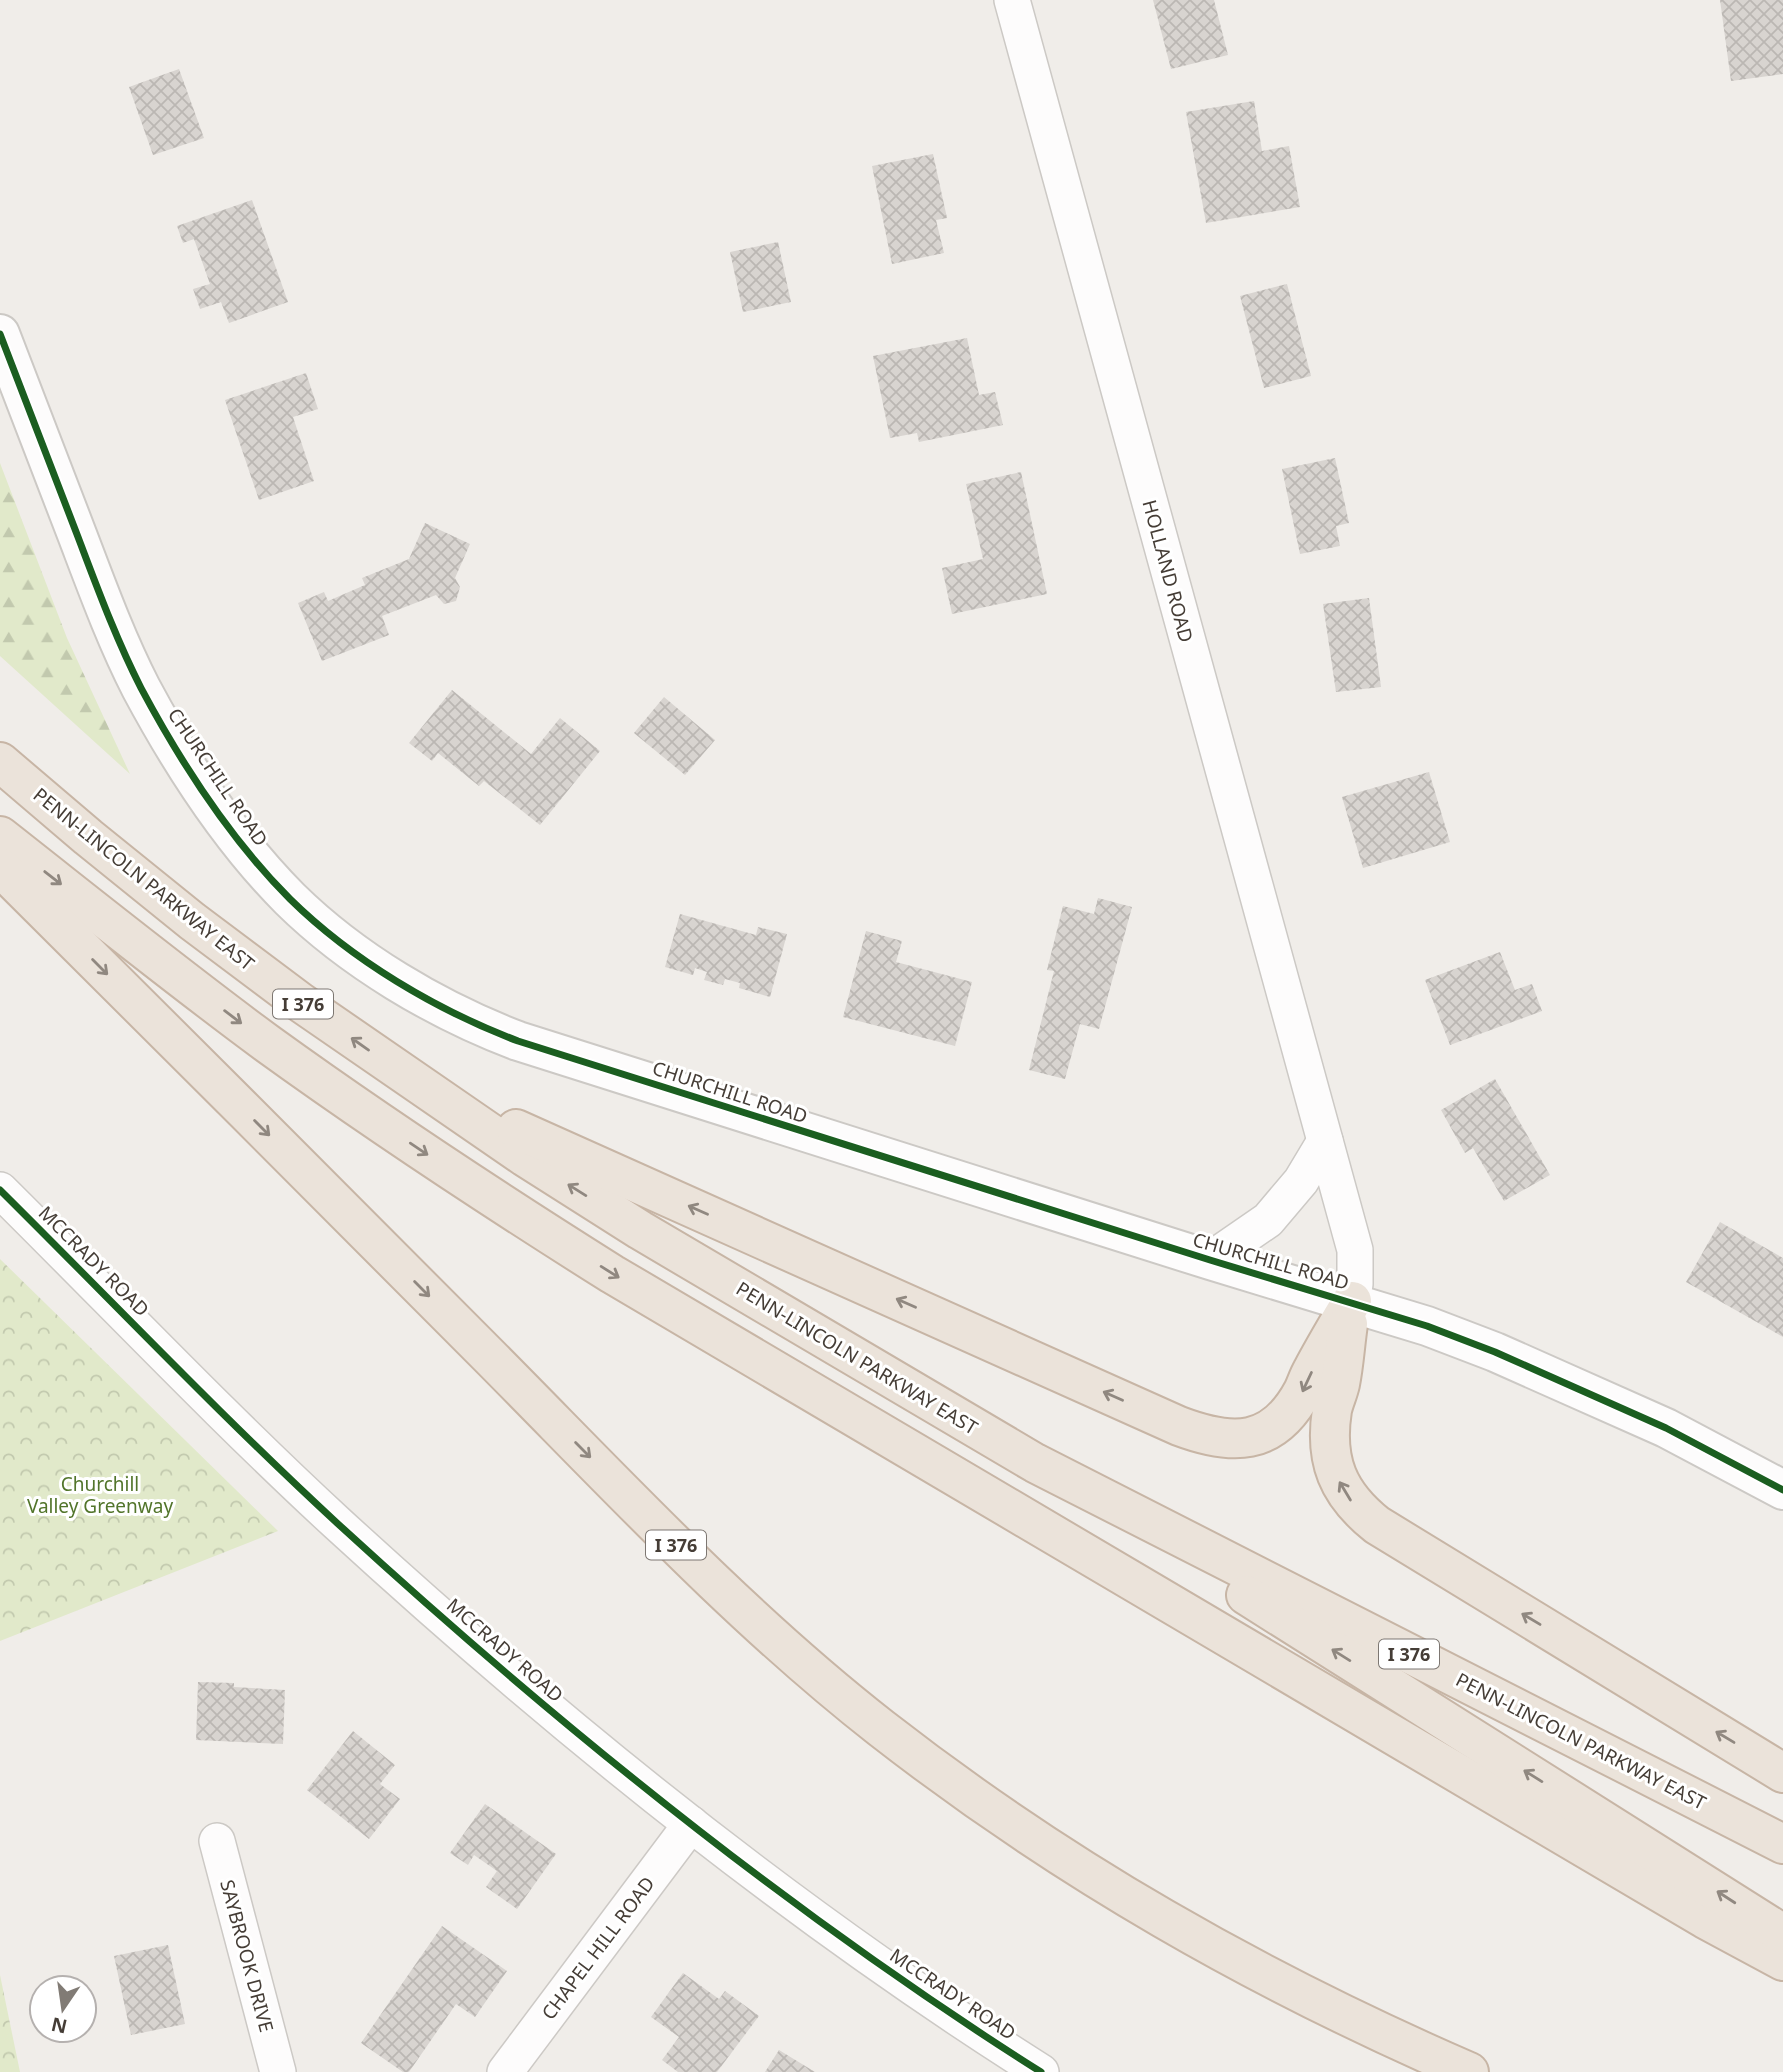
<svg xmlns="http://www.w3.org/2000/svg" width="1783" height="2072" font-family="'Noto Sans',sans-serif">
	<defs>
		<pattern id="forest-firs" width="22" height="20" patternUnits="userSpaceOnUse" patternTransform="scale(1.75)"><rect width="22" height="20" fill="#e1e9ca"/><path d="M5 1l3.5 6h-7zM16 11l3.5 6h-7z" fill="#c2c9ae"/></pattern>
		<pattern id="park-crowns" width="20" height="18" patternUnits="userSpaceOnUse" patternTransform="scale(1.75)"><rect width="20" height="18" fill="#e1e9ca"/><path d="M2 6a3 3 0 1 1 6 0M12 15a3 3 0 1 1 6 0" fill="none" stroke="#c2c9ae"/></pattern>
		<pattern id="building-cross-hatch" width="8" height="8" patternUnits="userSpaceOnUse" patternTransform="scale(1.75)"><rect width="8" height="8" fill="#d8d4d0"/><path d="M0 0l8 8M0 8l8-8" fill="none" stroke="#bbb7b3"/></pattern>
	</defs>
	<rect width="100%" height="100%" fill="#f0ede9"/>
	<polygon fill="url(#forest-firs)" points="0,463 67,638 130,774 0,656"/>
	<g fill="url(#park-crowns)">
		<polygon points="0,1259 278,1531 0,1641"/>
		<polygon points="0,1975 20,2072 0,2072"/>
	</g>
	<g fill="url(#building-cross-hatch)">
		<polygon points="1153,0 1214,0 1228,55 1171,69"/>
		<polygon points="1720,0 1783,0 1783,74 1731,81"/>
		<polygon points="179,69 204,138 153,155 129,87"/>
		<polygon points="1254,101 1262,151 1289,146 1300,207 1206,223 1186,112"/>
		<polygon points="933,154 947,218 936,220 944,253 892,264 872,166"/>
		<polygon points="252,200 288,302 229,323 221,302 200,309 193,289 210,284 194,239 183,243 177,226"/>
		<polygon points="778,242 791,302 743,312 730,252"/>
		<polygon points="1287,284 1311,376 1264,388 1240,296"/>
		<polygon points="967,338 979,395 995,392 1003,425 919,442 917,433 890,438 873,356"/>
		<polygon points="306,373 318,409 293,417 314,481 259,500 225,400"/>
		<polygon points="1335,458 1349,523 1336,526 1340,546 1300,554 1282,469"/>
		<polygon points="1021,472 1047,594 952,614 942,568 983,559 966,484"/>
		<polygon points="425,523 470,544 455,578 460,587 456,601 444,604 436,595 382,616 389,635 322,661 298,603 324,592 328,601 365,585 362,578 409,559"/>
		<polygon points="1369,598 1381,687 1336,692 1323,604"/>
		<polygon points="452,690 531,754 560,718 600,751 540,825 484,781 479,786 438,753 432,761 409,743"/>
		<polygon points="664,697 715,740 685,775 634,733"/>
		<polygon points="1429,772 1450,842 1363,868 1342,797"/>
		<polygon points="1098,898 1132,907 1099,1029 1080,1024 1065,1079 1029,1070 1054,971 1047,970 1063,906 1094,914"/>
		<polygon points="680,914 756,935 758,927 787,934 770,997 739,988 740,983 725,979 723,985 704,980 707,972 695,968 693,975 665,967"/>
		<polygon points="866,931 902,941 896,962 972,982 955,1046 843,1017"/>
		<polygon points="1500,952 1515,990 1532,984 1542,1011 1450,1045 1425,980"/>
		<polygon points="1495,1079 1550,1175 1504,1201 1473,1148 1465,1153 1441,1110"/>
		<polygon points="1720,1222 1783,1258 1783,1337 1686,1282"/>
		<polygon points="198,1682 234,1683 234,1687 285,1690 283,1744 196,1740"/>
		<polygon points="353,1731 395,1765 380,1784 400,1799 369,1839 307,1790"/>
		<polygon points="485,1804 556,1854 517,1909 486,1887 497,1871 474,1855 468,1865 450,1853"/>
		<polygon points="442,1926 507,1971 475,2017 456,2004 409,2072 403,2072 361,2043"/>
		<polygon points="168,1945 185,2024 131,2035 114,1956"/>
		<polygon points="683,1973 719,1999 725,1991 759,2016 717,2072 678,2072 662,2060 679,2037 651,2017"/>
		<polygon points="779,2050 815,2072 765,2072"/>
	</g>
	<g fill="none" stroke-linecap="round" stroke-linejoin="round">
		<defs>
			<g id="minor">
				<polyline points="1012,0 1355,1250 1355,1284 1352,1301"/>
				<path d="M0 1190C112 1301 221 1416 337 1523 556 1724 789 1913 1041 2072"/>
				<polyline points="1210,1260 1268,1220 1301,1181 1325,1141"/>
				<polyline points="217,1841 278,2072"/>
				<polyline points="505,2072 691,1824"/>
			</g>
			<path id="tertiary" d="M0 334C26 402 52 469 78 537 97 587 116 639 141 688 181 763 230 839 290 899 352 960 436 1010 518 1041L1210 1260 1427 1326 1495 1352 1666 1428 1783 1490"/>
			<g id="motorway">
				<polyline points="0,762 88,837 192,921 300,1002 525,1157 640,1230 1035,1463 1783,1844"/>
				<path d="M0 836C89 906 177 977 268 1044 380 1125 496 1201 612 1274L1705 1919 1783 1961"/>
				<path d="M0 867C164 1030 327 1193 490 1357 616 1484 739 1617 881 1728 1063 1870 1257 1980 1469 2072"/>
				<path d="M516 1129 1179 1426C1232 1446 1273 1447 1303 1391 1306 1385 1308 1378 1312 1371 1324 1348 1338 1325 1352 1301"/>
				<path d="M1348 1324C1345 1344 1344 1364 1340 1384 1338 1393 1334 1401 1332 1410 1324 1461 1338 1494 1377 1525L1783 1773"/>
				<polyline points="1246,1595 1783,1934"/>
			</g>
		</defs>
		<use href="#minor" stroke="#ccc9c5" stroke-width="38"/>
		<use href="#tertiary" stroke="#ccc9c5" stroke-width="42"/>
		<use href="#motorway" stroke="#c7b5a5" stroke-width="42"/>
		<use href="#minor" stroke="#fdfcfc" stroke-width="35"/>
		<use href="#tertiary" stroke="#fdfcfc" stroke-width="38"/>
		<use href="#motorway" stroke="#ebe3da" stroke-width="38"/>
		<defs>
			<g id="cycleway">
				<path d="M0 334C26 402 52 469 78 537 97 587 116 639 141 688 181 763 230 839 290 899 352 960 436 1010 518 1041L1210 1260 1427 1326 1495 1352 1666 1428 1783 1490"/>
				<path d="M0 1190C112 1301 221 1416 337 1523 556 1724 789 1913 1041 2072"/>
			</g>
		</defs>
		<use href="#cycleway" stroke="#fff" stroke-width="11"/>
		<use href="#cycleway" stroke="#1b5e20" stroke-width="7"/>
	</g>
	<defs><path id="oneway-shaft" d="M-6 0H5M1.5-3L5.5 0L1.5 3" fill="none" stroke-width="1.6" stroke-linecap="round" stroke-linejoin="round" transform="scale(1.75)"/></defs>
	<g stroke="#908880">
		<use href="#oneway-shaft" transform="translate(53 878) rotate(38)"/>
		<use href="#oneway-shaft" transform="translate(100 967) rotate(45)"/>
		<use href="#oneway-shaft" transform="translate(233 1017) rotate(37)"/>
		<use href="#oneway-shaft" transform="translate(360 1044) rotate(-145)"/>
		<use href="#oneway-shaft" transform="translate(262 1128) rotate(45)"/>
		<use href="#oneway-shaft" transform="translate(419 1149) rotate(34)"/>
		<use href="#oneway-shaft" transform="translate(577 1190) rotate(-148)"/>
		<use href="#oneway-shaft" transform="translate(698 1210) rotate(-156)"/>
		<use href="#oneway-shaft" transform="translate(610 1272) rotate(32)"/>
		<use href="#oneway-shaft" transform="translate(422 1289) rotate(45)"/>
		<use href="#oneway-shaft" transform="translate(906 1303) rotate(-156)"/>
		<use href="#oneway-shaft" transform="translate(1307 1382) rotate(115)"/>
		<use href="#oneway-shaft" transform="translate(1113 1396) rotate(-156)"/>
		<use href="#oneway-shaft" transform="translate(583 1450) rotate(45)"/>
		<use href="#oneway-shaft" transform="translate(1345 1491) rotate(-121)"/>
		<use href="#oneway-shaft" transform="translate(1531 1619) rotate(-149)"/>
		<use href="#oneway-shaft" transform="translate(1341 1655) rotate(-148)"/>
		<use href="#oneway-shaft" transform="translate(1725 1737) rotate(-149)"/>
		<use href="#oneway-shaft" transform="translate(1533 1776) rotate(-148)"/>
		<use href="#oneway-shaft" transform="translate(1726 1897) rotate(-147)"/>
	</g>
	<g text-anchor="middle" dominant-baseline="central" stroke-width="6" stroke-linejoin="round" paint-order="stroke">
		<g fill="#fff" stroke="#7d7772" stroke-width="2">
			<rect x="273" y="989.5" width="60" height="29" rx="5"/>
			<rect x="646" y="1530.5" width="60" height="29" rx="5"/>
			<rect x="1379" y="1639.5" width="60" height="29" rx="5"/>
		</g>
		<g font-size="18" font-weight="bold" fill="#453d36">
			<text x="303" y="1004">I 376</text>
			<text x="676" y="1545">I 376</text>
			<text x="1409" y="1654">I 376</text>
		</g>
		<g font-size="19" fill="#453d36" stroke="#fff">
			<text transform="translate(1168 571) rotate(75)">HOLLAND ROAD</text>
			<text transform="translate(218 777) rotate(56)">CHURCHILL ROAD</text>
			<text transform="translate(144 879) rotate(39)">PENN-LINCOLN PARKWAY EAST</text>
			<text transform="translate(730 1092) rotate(18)">CHURCHILL ROAD</text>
			<text transform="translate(94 1261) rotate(45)">MCCRADY ROAD</text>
			<text transform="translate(1271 1261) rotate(16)">CHURCHILL ROAD</text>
			<text transform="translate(857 1358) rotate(31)">PENN-LINCOLN PARKWAY EAST</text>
			<text transform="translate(505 1650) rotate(41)">MCCRADY ROAD</text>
			<text transform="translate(1581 1741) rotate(27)">PENN-LINCOLN PARKWAY EAST</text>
			<text transform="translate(598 1948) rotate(-53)">CHAPEL HILL ROAD</text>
			<text transform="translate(247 1956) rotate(75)">SAYBROOK DRIVE</text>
			<text transform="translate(953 1994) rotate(34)">MCCRADY ROAD</text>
		</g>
		<g font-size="19" fill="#52752b" stroke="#fff">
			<text x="100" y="1484">Churchill<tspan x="100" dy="22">Valley Greenway</tspan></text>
		</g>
	</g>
	<g transform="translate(63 2009) rotate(193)"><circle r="33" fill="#ffffff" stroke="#b5b1af" stroke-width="2"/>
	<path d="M0-5L12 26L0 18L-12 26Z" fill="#817b75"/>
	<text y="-10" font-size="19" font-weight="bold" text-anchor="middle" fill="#453d36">N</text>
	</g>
</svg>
